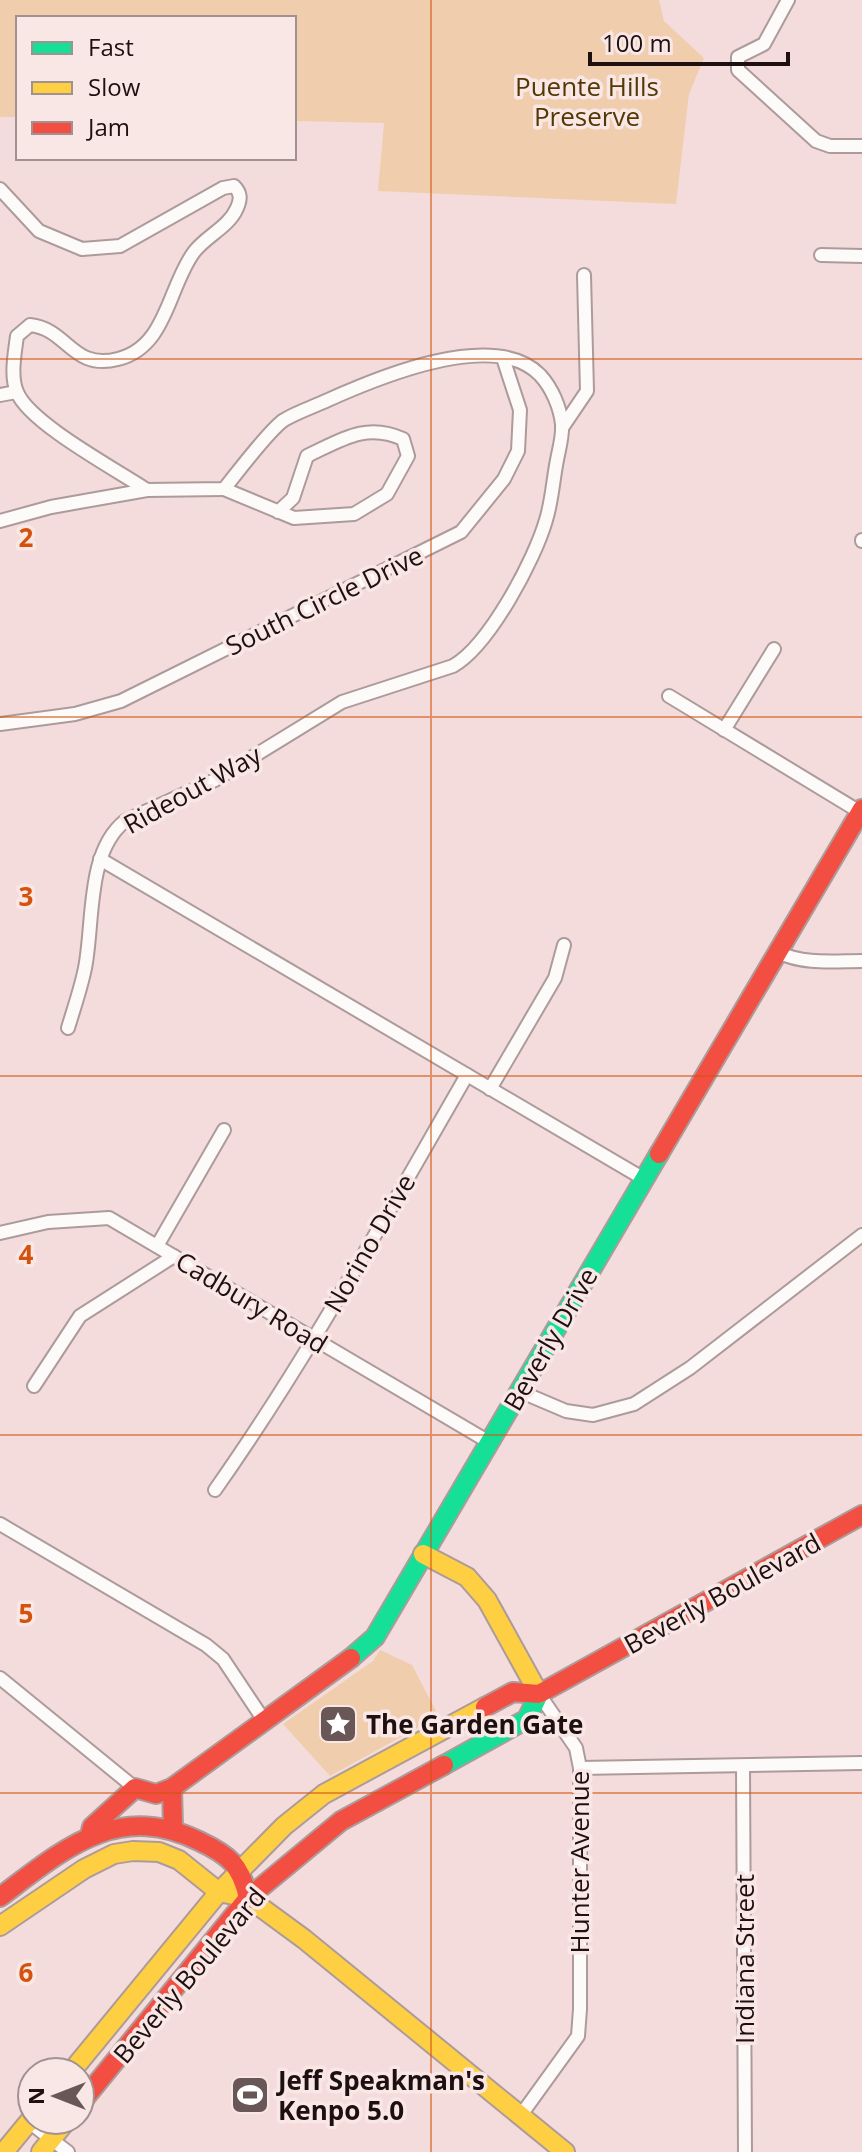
<svg xmlns="http://www.w3.org/2000/svg" width="862" height="2152" font-family="'Open Sans',sans-serif">
	<rect width="100%" height="100%" fill="#f4dcdc"/>
	<g fill="#f0cead">
		<polygon points="0,0 659,0 664,21 704,58 689,94 676,204 378,191 384,123 294,121 294,18 18,18 18,117 0,117"/>
		<polygon points="380,1650 412,1665 436,1711 426,1715 428,1722 330,1776 283,1724 373,1661"/>
	</g>
	<g fill="none" stroke-linecap="round" stroke-linejoin="round">
		<defs>
			<g id="street">
				<polyline points="788,0 764,44 738,57 738,70 816,141 830,146 862,146"/>
				<path d="M0 189 39 231 82 249 120 246 223 188 234 186C241 193 241 199 237 208 229 227 206 236 194 252 168 287 167 347 118 359 72 371 68 329 30 325L17 336C15 352 10 376 17 392 29 423 117 470 147 490"/>
				<polyline points="821,255 862,256"/>
				<polyline points="0,395 16,392"/>
				<polyline points="562,428 587,391 584,275"/>
				<path d="M224 489 294 518 354 514 387 494 408 456 403 439C366 422 341 440 307 456L293 498 278 512"/>
				<path d="M0 521 51 507 147 490 224 489C237 473 269 430 284 420 297 412 313 407 328 400 377 378 494 328 540 375 552 388 560 407 562 424 563 436 559 449 557 460 553 480 552 501 546 520 535 559 489 646 453 666L342 702 215 780 125 821C86 852 94 923 85 968 81 988 74 1008 68 1028"/>
				<polyline points="862,540 862,541"/>
				<polyline points="669,696 860,812"/>
				<polyline points="0,724 75,714 121,701 461,532 504,479 518,451 520,410 503,358"/>
				<polyline points="724,730 774,649"/>
				<polyline points="100,859 644,1179"/>
				<path d="M778 952C804 965 834 961 862 961"/>
				<polyline points="490,1089 555,978 564,945"/>
				<polyline points="0,1233 48,1222 109,1218 489,1442"/>
				<polyline points="157,1246 224,1130"/>
				<polyline points="34,1386 80,1316 174,1256"/>
				<polyline points="519,1391 566,1411 593,1415 634,1404 690,1368 862,1235"/>
				<path d="M215 1490C308 1358 386 1215 467 1075"/>
				<polyline points="0,1524 206,1645 223,1659 265,1722"/>
				<polyline points="0,1678 135,1788"/>
				<polyline points="743,1766 745,2152"/>
				<polyline points="580,1768 862,1763"/>
				<polyline points="521,2115 578,2036 580,2009 580,1768 576,1748 539,1694"/>
				<polyline points="29,2122 68,2152"/>
			</g>
			<g id="fast">
				<polyline points="351,1658 375,1637 659,1154"/>
				<polyline points="444,1765 527,1719 539,1694"/>
			</g>
			<g id="slow">
				<polyline points="423,1554 467,1577 487,1600 539,1694"/>
				<polyline points="0,1926 84,1869 114,1854 133,1851 159,1852 179,1860 219,1892 248,1898 304,1939 565,2152"/>
				<polyline points="71,2072 219,1892 284,1826 324,1794 485,1707"/>
				<polyline points="4,2152 32,2118"/>
				<polyline points="41,2152 67,2120"/>
			</g>
			<g id="jam">
				<polyline points="659,1154 862,809"/>
				<polyline points="485,1707 513,1692 539,1694 862,1515"/>
				<polyline points="172,1788 173,1828"/>
				<polyline points="90,1835 92,1827 135,1788 156,1794 172,1788 351,1658"/>
				<path d="M0 1897C64 1849 117 1801 199 1841 229 1855 241 1865 248 1898"/>
				<polyline points="80,2104 248,1898 341,1821 444,1765"/>
			</g>
		</defs>
		<use href="#street" stroke="#ac9b9a" stroke-width="16"/>
		<use href="#fast" stroke="#ac9b9a" stroke-width="22"/>
		<use href="#slow" stroke="#ac9b9a" stroke-width="22"/>
		<use href="#jam" stroke="#ac9b9a" stroke-width="22"/>
		<use href="#street" stroke="#fdfafa" stroke-width="12"/>
		<use href="#fast" stroke="#16e098" stroke-width="18"/>
		<use href="#slow" stroke="#ffcf43" stroke-width="18"/>
		<use href="#jam" stroke="#f24e42" stroke-width="18"/>
	</g>
	<path fill="none" stroke="#d4520c" stroke-width="2" stroke-opacity="0.55" d="M431 0V2152M0 359H862M0 717H862M0 1076H862M0 1435H862M0 1793H862"/>
	<defs>
		<symbol id="sight-square" viewBox="-11 -11 22 22"><rect x="-9" y="-9" width="18" height="18" rx="4" fill="#695757" stroke="#f9e7e6"/><path d="M0-6L1.8-2.2L6-1.7L2.9 1.2L3.7 5.4L0 3.3L-3.7 5.4L-2.9 1.2L-6-1.7L-1.8-2.2Z" fill="#fff"/></symbol>
		<symbol id="stadium-square" viewBox="-11 -11 22 22"><rect x="-9" y="-9" width="18" height="18" rx="4" fill="#695757" stroke="#f9e7e6"/><path d="M0-5a6.5 5 0 1 0 0 10a6.5 5 0 1 0 0-10ZM-3.5-1.8h7v3.6h-7Z" fill="#fff"/></symbol>
	</defs>
	<g fill-rule="evenodd">
		<use href="#sight-square" x="316" y="1702" width="44" height="44"/>
		<use href="#stadium-square" x="228" y="2073" width="44" height="44"/>
	</g>
	<g text-anchor="middle" dominant-baseline="central" stroke-width="7" stroke-linejoin="round" paint-order="stroke">
		<g font-size="26" fill="#543804" stroke="#f9e7e6">
			<text x="587" y="86">Puente Hills<tspan x="587" dy="30">Preserve</tspan></text>
		</g>
		<g font-size="26" fill="#1e1010" stroke="#f9e7e6">
			<text transform="translate(324 600) rotate(-26)">South Circle Drive</text>
			<text transform="translate(192 789) rotate(-29)">Rideout Way</text>
			<text transform="translate(369 1243) rotate(-60)">Norino Drive</text>
			<text transform="translate(252 1302) rotate(31)">Cadbury Road</text>
			<text transform="translate(550 1339) rotate(-60)">Beverly Drive</text>
			<text transform="translate(722 1593) rotate(-29)">Beverly Boulevard</text>
			<text transform="translate(579 1862) rotate(-90)">Hunter Avenue</text>
			<text transform="translate(744 1959) rotate(-90)">Indiana Street</text>
			<text transform="translate(189 1975) rotate(-50)">Beverly Boulevard</text>
		</g>
		<g font-size="26" font-weight="bold" fill="#1e1010" stroke="#f9e7e6" text-anchor="start">
			<text x="366" y="1724">The Garden Gate</text>
			<text x="278" y="2080">Jeff Speakman's<tspan x="278" dy="30">Kenpo 5.0</tspan></text>
		</g>
	</g>
	<g font-size="26" text-anchor="middle" font-weight="bold" fill="#d4520c" stroke="#f9e7e6" stroke-width="7" stroke-linejoin="round" paint-order="stroke">
		<text x="26" y="547">2</text>
		<text x="26" y="906">3</text>
		<text x="26" y="1264">4</text>
		<text x="26" y="1623">5</text>
		<text x="26" y="1982">6</text>
	</g>
	<rect x="16" y="16" width="280" height="144" fill="#f9e7e6" stroke="#a19190" stroke-width="2"/>
	<rect x="32" y="42" width="40" height="12" fill="#16e098" stroke="#a19190" stroke-width="2"/>
	<text x="88" y="56" font-size="24" fill="#1e1010">Fast</text>
	<rect x="32" y="82" width="40" height="12" fill="#ffcf43" stroke="#a19190" stroke-width="2"/>
	<text x="88" y="96" font-size="24" fill="#1e1010">Slow</text>
	<rect x="32" y="122" width="40" height="12" fill="#f24e42" stroke="#a19190" stroke-width="2"/>
	<text x="88" y="136" font-size="24" fill="#1e1010">Jam</text>
	<g transform="translate(56 2096) rotate(270)"><circle r="38" fill="#f9e7e6" stroke="#a19190" stroke-width="2"/>
	<path d="M0-6L14 30L0 20L-14 30Z" fill="#695757"/>
	<text y="-12" font-size="22" font-weight="bold" text-anchor="middle" fill="#1e1010">N</text>
	</g>
	<path d="M590 52v12h198v-12" fill="none" stroke="#1e1010" stroke-width="4"/>
	<text x="602" y="52" font-size="24" fill="#1e1010" stroke="#f9e7e6" stroke-width="6" paint-order="stroke">100 m</text>
</svg>
